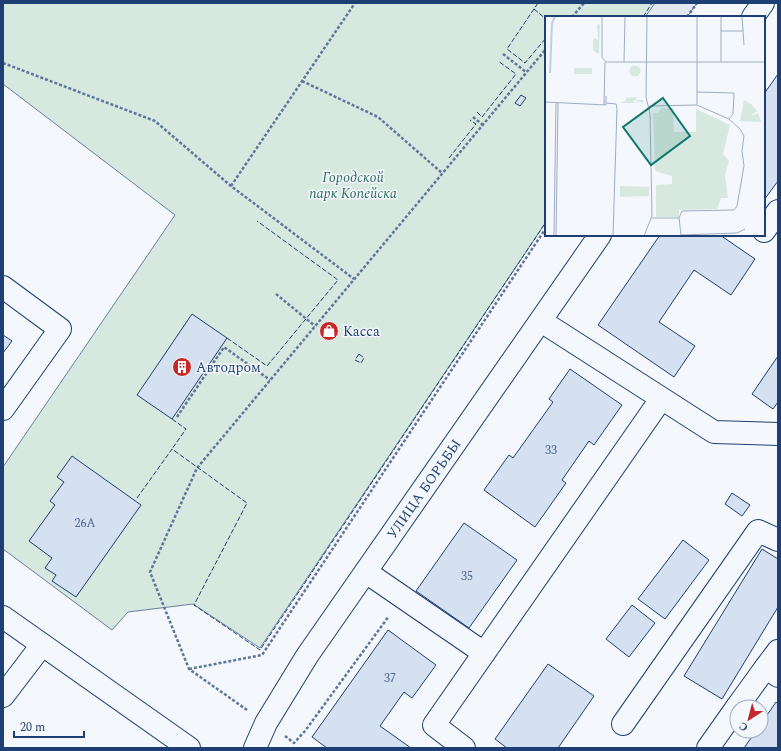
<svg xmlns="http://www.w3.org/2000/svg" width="781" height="751" font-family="Spectral,serif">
	<rect width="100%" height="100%" fill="#f4f7fb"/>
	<polygon fill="#d7e8df" stroke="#687fa3" points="3,3 693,3 684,17 546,17 546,222 260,648 193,604 128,612 112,630 3,549 3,467 175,215 3,84"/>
	<polygon fill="#e3e8f0" stroke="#687fa3" points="655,3 697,3 687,17 645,17"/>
	<g fill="#d5e0f0" stroke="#1d3f73">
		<polygon points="778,74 778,181 764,200 764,94"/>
		<polygon points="521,95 526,98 520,106 515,103"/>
		<polygon points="660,235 720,235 755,259 731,295 694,270 659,322 695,346 674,377 598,325"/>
		<polygon points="192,314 227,338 172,419 137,395"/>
		<polygon points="329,322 337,329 329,339 320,333"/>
		<polygon points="3,335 12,341 3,353"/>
		<polygon points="778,356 778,402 773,409 752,394"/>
		<polygon points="570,369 622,405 594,445 589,441 562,480 566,483 535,527 484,490 509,455 513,458 553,402 549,399"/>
		<polygon points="72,456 141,505 76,597 52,581 56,575 45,568 52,558 29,541 55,505 50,501 64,482 57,477"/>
		<polygon points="732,493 750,505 742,516 725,504"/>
		<polygon points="464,523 517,560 469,628 416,591"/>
		<polygon points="683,540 709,560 665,619 638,599"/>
		<polygon points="762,549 778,559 778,607 722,699 684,676"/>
		<polygon points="632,605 655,623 629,657 606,639"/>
		<polygon points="388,630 436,665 412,698 404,692 380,726 411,748 327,748 312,737"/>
		<polygon points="548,664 594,696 558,748 507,748 495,739"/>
		<polygon points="776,702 778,704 778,748 744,748 756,731 761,731 761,724"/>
	</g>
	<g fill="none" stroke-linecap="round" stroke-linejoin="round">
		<defs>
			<g id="minor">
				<polyline points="753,17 763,3"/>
				<polyline points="764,231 778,211"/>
				<polyline points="3,287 60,329 3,409"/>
				<polyline points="541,321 714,432 778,434"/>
				<polyline points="366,572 484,653"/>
				<polyline points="3,617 189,748"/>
				<polyline points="778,651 766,667 778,676"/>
				<polyline points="3,696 42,645"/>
				<polyline points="737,707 766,667"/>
				<polyline points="623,724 758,531 778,540"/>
				<polyline points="255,748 266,723 307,656 600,235"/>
				<polyline points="464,748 434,725 661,399"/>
				<polyline points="708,748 737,707"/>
			</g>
		</defs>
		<use href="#minor" stroke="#1d3f73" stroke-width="24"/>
		<g stroke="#5e769c" stroke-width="2.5" stroke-dasharray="3 2" stroke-linecap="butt">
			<polyline points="572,17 584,3"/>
			<polyline points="687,17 697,3"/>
			<polyline points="503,54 526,72"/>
			<polyline points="3,63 155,121 231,186 354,279"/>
			<polyline points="302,81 378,117 442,173"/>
			<polyline points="473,117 483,125"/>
			<polyline points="231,186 355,3"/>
			<polyline points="276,294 315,326"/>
			<polyline points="177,417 224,347 270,380"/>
			<polyline points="189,669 262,655 546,228"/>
			<polyline points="247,710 189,669 150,572 197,468 546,49"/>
			<polyline points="285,736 294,743 305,731 389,616"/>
		</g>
		<use href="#minor" stroke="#f4f7fb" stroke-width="22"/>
		<g stroke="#1d3f73" stroke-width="1" stroke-dasharray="5 2" stroke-linecap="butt">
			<polyline points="538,3 507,49 525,63 546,38"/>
			<polyline points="534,9 546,19"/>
			<polyline points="643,17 652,3"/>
			<polyline points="477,112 482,117 516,74 498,61"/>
			<polyline points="449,158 476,124 470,120"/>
			<polyline points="227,338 267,366 338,280 257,221"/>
			<polygon points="359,354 364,358 361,363 355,360"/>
			<polyline points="172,419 186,429 172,449"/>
			<polyline points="137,498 172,449 247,503 194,605 260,650 546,222"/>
		</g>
	</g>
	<defs>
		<symbol id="shop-disc" viewBox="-11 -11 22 22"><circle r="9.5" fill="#c62828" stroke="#f4f7fb"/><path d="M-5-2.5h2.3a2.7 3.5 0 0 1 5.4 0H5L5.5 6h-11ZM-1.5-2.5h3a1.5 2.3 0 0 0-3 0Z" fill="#fff"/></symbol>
		<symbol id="building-disc" viewBox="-11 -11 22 22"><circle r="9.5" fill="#c62828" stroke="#f4f7fb"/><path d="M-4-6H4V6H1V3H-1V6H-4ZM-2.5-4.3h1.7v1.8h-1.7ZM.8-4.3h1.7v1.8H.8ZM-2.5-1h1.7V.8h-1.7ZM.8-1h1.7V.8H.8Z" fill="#fff"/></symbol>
	</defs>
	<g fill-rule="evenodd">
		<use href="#shop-disc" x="318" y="320" width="22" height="22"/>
		<use href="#building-disc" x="171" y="356" width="22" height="22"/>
	</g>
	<g text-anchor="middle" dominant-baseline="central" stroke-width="3" stroke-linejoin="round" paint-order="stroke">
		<g font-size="12" fill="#4b6792">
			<text x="551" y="450">33</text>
			<text x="85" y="523">26А</text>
			<text x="467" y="576">35</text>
			<text x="390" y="678">37</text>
		</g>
		<g font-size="14" font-style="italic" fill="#2c6c60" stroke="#f4f7fb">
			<text x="353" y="177">Городской<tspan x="353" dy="16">парк Копейска</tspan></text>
		</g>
		<g font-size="14" fill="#1d3f73" stroke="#f4f7fb" text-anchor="start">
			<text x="343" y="331">Касса</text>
			<text x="196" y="367">Автодром</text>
		</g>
		<g font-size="14" fill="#1d3f73" stroke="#f4f7fb">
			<text transform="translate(424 489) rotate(-55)">УЛИЦА БОРЬБЫ</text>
		</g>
	</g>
	<g transform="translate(545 16)">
		<rect width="220" height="220" fill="#f4f7fb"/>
		<path d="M55 8 54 37 53 38 48 34V24L50 22 53 24 52 9ZM84.5 55a5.5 5.5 0 1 1 11 0a5.5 5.5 0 1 1-11 0ZM29 52H47V58H29ZM81 81 87 83 84 81H90L92 84H99L98 87 89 84 88 86 95 87H75L81 85ZM199 84 206 88 212 95 205 100 213 97 216 106 195 105ZM116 92H128L129 116H151V93L185 109 178 138 184 145 180 160 183 182H176L172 193 134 194V201H111V169L127 168V160L110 155 108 97H113ZM75 170 104 171V180L75 181Z" fill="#d7e8df"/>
		<path fill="none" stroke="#bed0e5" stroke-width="2" d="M5 57 7 7 10 0"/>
		<path fill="none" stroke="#9eadc5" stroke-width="1" d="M57 0V41L60 45M176 0V46M197 0 199 29M176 15H198M79 46 80 0M152 76 189 77 188 98 184 103M0 86 61 89V80M61 87 71 88 72 92M59 89 60 46H220M152 89V0M104 90 152 89 184 103 195 113 199 120 197 135 199 150 192 190 189 194 137 195 134 202 136 219 192 217 200 213M107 202H134M9 220 11 86M11 220 13 87M68 220 72 92M99 220 107 200 105 98 101 81 102 0"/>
		<path fill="#0f766e" fill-opacity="0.15" stroke="#0f766e" stroke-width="2" d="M118 82 145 120 106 149 78 111Z"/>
		<rect width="220" height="220" fill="none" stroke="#1d3f73" stroke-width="2"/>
	</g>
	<rect width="781" height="751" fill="none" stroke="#1d3f73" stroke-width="8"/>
	<g transform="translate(749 719) rotate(216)"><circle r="19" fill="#f4f7fb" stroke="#9eadc5"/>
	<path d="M0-3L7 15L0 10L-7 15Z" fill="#c62828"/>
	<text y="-6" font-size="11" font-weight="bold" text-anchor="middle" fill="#1d3f73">С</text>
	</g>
	<path d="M14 731v6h70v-6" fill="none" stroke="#1d3f73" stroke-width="2"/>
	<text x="20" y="731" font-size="12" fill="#1d3f73" stroke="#f4f7fb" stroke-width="3" paint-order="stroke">20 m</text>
</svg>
